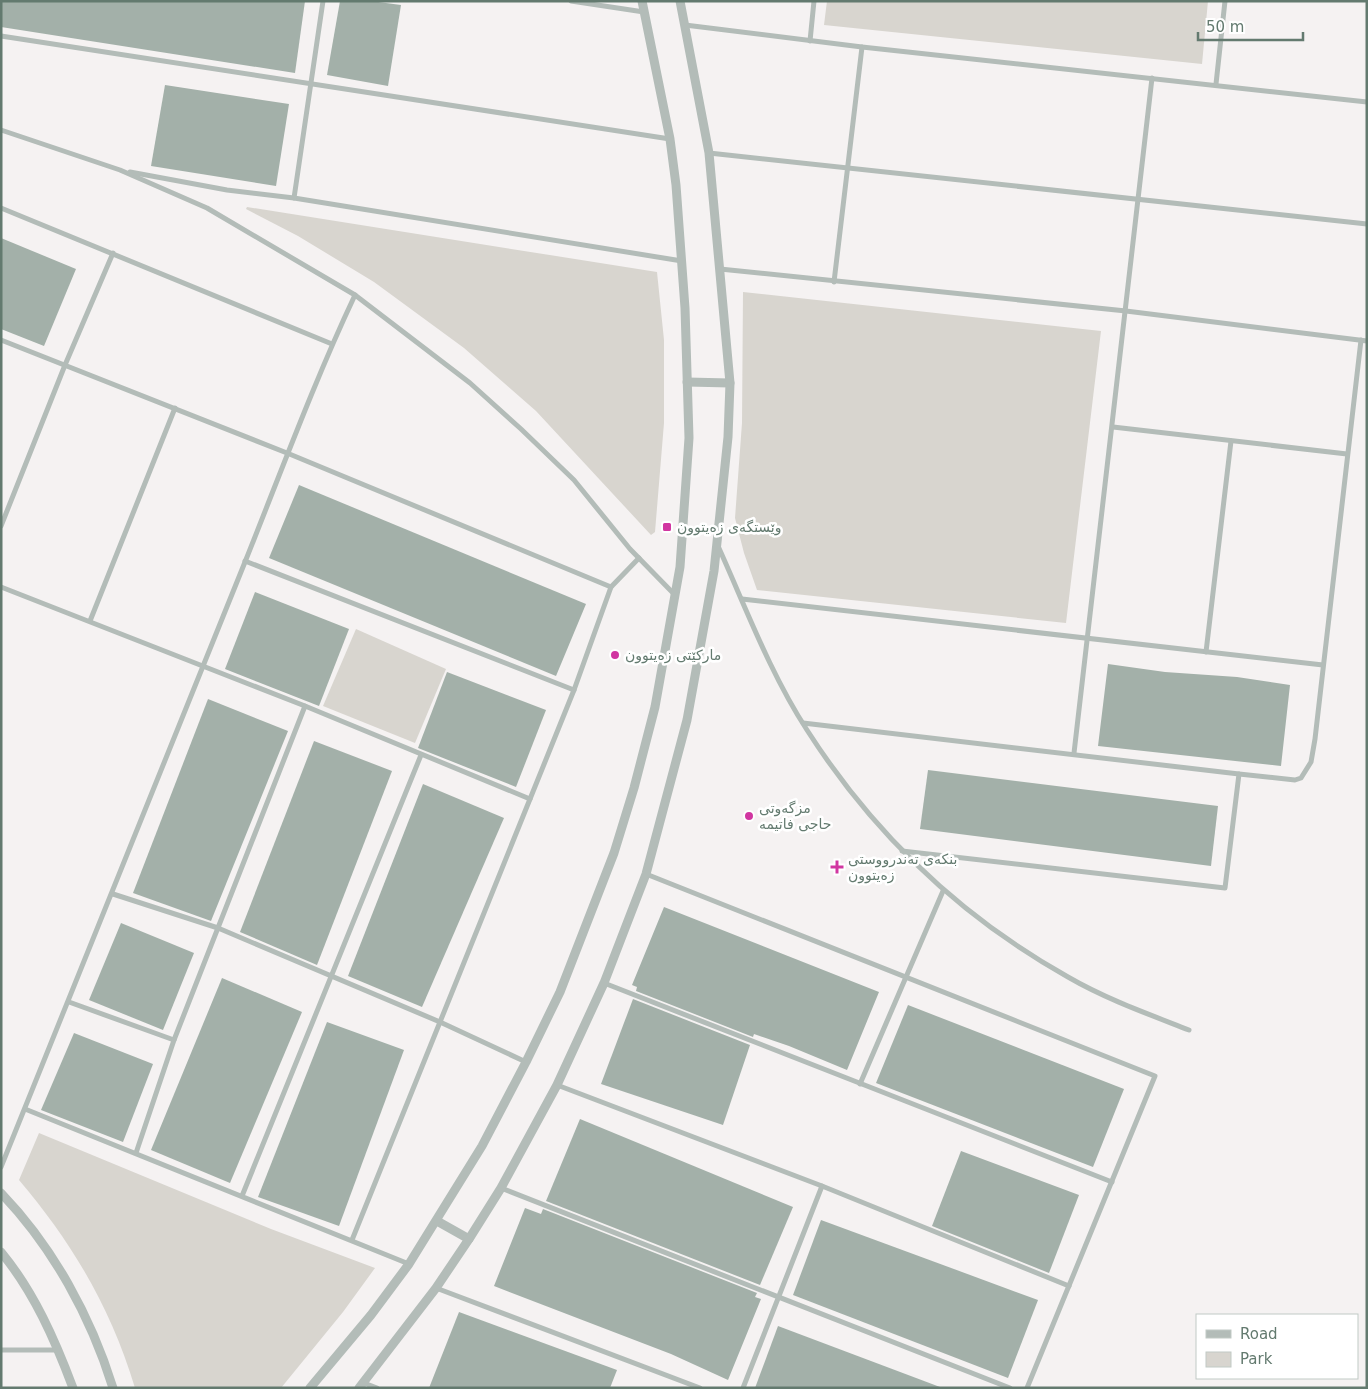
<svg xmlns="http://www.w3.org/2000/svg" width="1368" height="1389" font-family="'DejaVu Sans','Noto Sans Arabic',sans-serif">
	<rect width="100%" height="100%" fill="#f5f2f2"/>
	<g fill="#d8d5cf">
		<polygon points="827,1 1208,1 1202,64 824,25"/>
		<polygon points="247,207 657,272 664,340 664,423 655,532 651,535 536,411 464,348 374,282 298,236 246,209"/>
		<polygon points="743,292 1101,331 1066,623 757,590 744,553 735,518 742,423"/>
		<polygon points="356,629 446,669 415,743 323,706"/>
		<path d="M39 1133 271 1229 375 1268 343 1312 281 1388H135C111 1308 73 1244 19 1180Z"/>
	</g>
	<g fill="#a3b0a9">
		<polygon points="1,1 305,1 295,73 1,27"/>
		<polygon points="340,1 371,1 401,5 388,86 327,75"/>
		<polygon points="165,85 289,104 276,186 151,166"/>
		<polygon points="1,238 76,269 44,346 1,329"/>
		<polygon points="299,485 586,604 556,676 269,558"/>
		<polygon points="255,592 349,629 319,706 225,669"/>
		<polygon points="1108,664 1165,672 1237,677 1290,685 1281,766 1098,746"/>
		<polygon points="447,672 546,710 516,787 418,748"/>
		<polygon points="208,699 288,731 211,921 133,893"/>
		<polygon points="314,741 392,771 317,965 240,932"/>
		<polygon points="928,770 1218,806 1211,866 920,829"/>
		<polygon points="423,784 504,818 422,1007 348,976"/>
		<polygon points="664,907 879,992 847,1070 789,1046 754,1034 753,1037 636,991 637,987 632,985"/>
		<polygon points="121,923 194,953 163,1030 89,1000"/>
		<polygon points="222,978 302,1012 230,1183 151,1150"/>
		<polygon points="633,999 750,1045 723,1125 601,1084"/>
		<polygon points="908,1005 1124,1089 1093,1167 876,1083"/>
		<polygon points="327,1022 404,1050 339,1226 258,1197"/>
		<polygon points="74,1033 153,1064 123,1142 41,1110"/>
		<polygon points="580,1119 793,1207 760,1285 546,1201"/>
		<polygon points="961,1151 1079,1195 1049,1273 932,1226"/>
		<polygon points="525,1208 541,1214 543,1209 757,1293 755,1297 761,1299 728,1380 671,1354 494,1286"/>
		<polygon points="821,1220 1038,1300 1008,1378 793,1295"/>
		<polygon points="459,1312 617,1370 610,1388 429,1388"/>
		<polygon points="778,1326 940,1387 940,1388 755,1388"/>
	</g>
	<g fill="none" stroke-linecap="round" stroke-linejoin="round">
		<g stroke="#b3bcb8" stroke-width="5">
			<polyline points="571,1 644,12"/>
			<polyline points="685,25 862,47 1367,102"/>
			<polyline points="1,36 670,139"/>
			<polyline points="810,41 814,1"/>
			<polyline points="1216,84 1225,1"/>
			<polyline points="1,130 120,170 207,208 355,295 470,383 521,429 574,480 630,549 674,594"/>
			<polyline points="709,153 1367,224"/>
			<polyline points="130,172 227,190 294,198 682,261"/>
			<polyline points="294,198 323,1"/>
			<polyline points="1,208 332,344"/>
			<polyline points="720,269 1126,311 1367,341"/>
			<polyline points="834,282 862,47"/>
			<polyline points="1,340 287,453 611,587"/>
			<polyline points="1113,427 1347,454"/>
			<polyline points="1,526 65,365 113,253"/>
			<path d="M718 546C746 608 770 673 807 730 873 833 961 917 1068 977 1106 999 1148 1014 1189 1030"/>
			<polyline points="245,561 574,690"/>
			<polyline points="1,587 305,706 530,799"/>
			<polyline points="742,599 1323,665"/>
			<polyline points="90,621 175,408"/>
			<polyline points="1206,652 1231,441"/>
			<polyline points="803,723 1239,774 1295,780 1301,778 1311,762 1315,739 1361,340"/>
			<polyline points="1074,753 1152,78"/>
			<polyline points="902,851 1225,888 1239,774"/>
			<polyline points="646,874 1155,1076 1027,1388"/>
			<polyline points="113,894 218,928 440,1022 526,1062"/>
			<polyline points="604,983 1112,1182"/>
			<polyline points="69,1002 174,1040"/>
			<polyline points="860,1084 943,891"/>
			<polyline points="557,1085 822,1186 1069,1286"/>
			<polyline points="25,1109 409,1264"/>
			<polyline points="136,1153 174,1040 305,706"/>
			<path d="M1 1167C83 966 164 764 245 562 281 472 314 382 355 295"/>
			<polyline points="501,1188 1010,1388"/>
			<polyline points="242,1196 421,755"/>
			<polyline points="352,1240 574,690 611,587 639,558"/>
			<polyline points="436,1288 700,1388"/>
			<polyline points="1,1350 58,1350"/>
			<polyline points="364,1383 377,1388"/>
			<polyline points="743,1388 822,1186"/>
		</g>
		<g stroke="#b3bcb8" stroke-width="9">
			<polyline points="687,382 730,383"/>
			<path d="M1 1193C53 1247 91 1317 113 1388"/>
			<polyline points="437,1221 469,1239"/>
			<path d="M1 1252C34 1292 55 1340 73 1388"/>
			<polyline points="310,1388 371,1315 409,1264 482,1146 526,1062 560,992 614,853 634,788 655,707 680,567 689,438 685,308 676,185 670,139 642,1"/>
			<polyline points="359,1388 436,1288 469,1239 501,1188 557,1085 604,983 646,874 687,720 714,571 728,437 730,383 709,153 680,1"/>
		</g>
	</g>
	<g fill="#d136a1" stroke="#fff" stroke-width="2">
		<rect x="662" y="522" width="10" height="10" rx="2.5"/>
		<circle cx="615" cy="655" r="5"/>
		<circle cx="749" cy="816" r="5"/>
		<path d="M834.5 859.5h5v5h5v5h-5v5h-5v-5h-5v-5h5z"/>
	</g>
	<g text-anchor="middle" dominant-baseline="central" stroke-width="5" stroke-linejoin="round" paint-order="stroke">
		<g font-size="14" fill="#637a6f" stroke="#fff" text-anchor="start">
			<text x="677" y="527">وێستگەی زەیتوون</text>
			<text x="625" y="655">مارکێتی زەیتوون</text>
			<text x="759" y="808">مزگەوتی<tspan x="759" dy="16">حاجی فاتیمە</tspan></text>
			<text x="848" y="859">بنکەی تەندرووستی<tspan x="848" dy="16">زەیتوون</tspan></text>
		</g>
	</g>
	<rect width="1368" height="1389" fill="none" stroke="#637a6f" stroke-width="5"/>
	<rect x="1196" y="1314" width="162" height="65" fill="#ffffff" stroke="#c1cac5"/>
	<rect x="1206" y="1330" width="25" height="8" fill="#b3bcb8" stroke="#c1cac5"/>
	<text x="1240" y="1339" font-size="15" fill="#637a6f">Road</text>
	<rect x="1206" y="1352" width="25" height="15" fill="#d8d5cf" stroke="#c1cac5"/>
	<text x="1240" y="1364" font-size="15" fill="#637a6f">Park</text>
	<path d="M1198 32v8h105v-8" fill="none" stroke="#637a6f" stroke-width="2.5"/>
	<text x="1206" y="32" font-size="15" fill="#637a6f" stroke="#ffffff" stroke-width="4" paint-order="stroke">50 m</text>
</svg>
